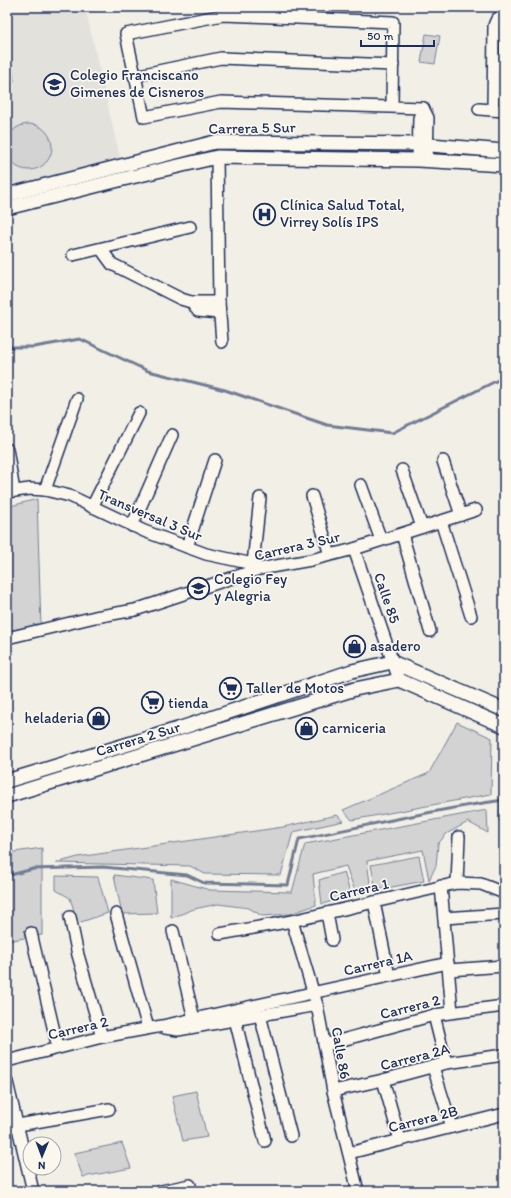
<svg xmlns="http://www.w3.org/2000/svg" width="511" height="1198" font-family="Itim,sans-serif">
	<rect width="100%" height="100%" fill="#f2efe6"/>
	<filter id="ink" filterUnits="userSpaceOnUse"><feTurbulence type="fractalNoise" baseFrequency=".025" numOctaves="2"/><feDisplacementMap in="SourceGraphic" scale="8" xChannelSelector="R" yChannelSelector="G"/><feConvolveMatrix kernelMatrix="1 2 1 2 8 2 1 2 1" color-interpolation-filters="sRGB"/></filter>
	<g filter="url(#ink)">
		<polygon fill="#e2e1dc" points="7,7 85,7 121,162 7,190"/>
		<g fill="#d2d3d2" stroke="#768198">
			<polygon points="7,28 14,81 7,82"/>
			<polygon points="426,34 440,36 435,64 421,62"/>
			<circle cx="29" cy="147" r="23"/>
			<polygon points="37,499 41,627 7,636 7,507"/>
			<polygon points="457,722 492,738 491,794 352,820 343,810 429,773"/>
			<polygon points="503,736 504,736 504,827 499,821"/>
			<polygon points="487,810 488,833 468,822 446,834 438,844 436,866 429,880 423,850 367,861 371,890 356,894 346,866 313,874 316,905 290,914 262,916 249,908 218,904 194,909 171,918 171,879 210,890 292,892 305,844"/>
			<polygon points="337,815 344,821 293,832 281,875 205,874 190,866 56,863 78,857 283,827"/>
			<polygon points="42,848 42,935 7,941 7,853"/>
			<polygon points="419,856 424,881 376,890 371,865"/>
			<polygon points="344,872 351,896 322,904 319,880"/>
			<polygon points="114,875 153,880 157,913 122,914"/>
			<polygon points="56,876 98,877 108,913 78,923 70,898 56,890"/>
			<polygon points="196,1091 207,1137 183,1141 172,1096"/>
			<polygon points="122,1143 131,1168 83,1177 74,1153"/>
		</g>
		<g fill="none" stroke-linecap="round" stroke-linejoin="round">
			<g stroke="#707b93" stroke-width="3">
				<polyline points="7,347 34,347 80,339 148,371 225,390 327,425 392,433 504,377"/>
				<path d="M7 876 33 869 103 867 187 875 204 883 288 885 299 839C367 826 435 809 504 800"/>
			</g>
			<defs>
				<g id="minor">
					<polyline points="134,76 221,58 393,65"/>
					<polyline points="392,107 393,22 223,15 126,34 144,117 221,102 423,108"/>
					<polyline points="423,108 428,118 427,161"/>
					<polyline points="479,109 504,111"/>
					<path d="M493 110 494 26C496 20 497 17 504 16"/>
					<polyline points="217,157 219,302 222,342"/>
					<polyline points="418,160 419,118 423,108"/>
					<polyline points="101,249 112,264 181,299 191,302 219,302"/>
					<polyline points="73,255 190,227"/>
					<polyline points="191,302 198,311 219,313"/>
					<polyline points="7,449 14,491"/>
					<polyline points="443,461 461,515"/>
					<polyline points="402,470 422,527"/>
					<polyline points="361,485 381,540"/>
					<polyline points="45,490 77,399"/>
					<polyline points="7,492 30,489 45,490 70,496 144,531 206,554 253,564 259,569"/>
					<polyline points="312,496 330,555"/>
					<polyline points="92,507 139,413"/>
					<polyline points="441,521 471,616"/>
					<polyline points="132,526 172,435"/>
					<polyline points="402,534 430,631"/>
					<polyline points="187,547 215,460"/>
					<polyline points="354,549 399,680"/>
					<polyline points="253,564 260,498"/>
					<polyline points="7,638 95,617 135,610 259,569 311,560 354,549 476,510"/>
					<polyline points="457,883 459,837"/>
					<polyline points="441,886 452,1012"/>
					<polyline points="374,902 389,976"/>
					<polyline points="327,913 332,940"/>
					<polyline points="116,914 148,1028"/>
					<polyline points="70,917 78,955 102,1037"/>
					<polyline points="444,918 504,914"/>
					<polyline points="292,921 317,1005 333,1091 358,1191"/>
					<polyline points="173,931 194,1019"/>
					<polyline points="31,933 58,1048"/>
					<polyline points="220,934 292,921 457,883 481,884 504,893"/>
					<polyline points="449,970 504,966"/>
					<polyline points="260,1015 291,1136"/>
					<polyline points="434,1015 446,1063"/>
					<polyline points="235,1019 265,1141"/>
					<polyline points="165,1028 178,1030 317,1005"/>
					<polyline points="324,1045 434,1015 504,1006"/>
					<polyline points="7,1061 102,1037 162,1026 448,963"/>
					<polyline points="433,1067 452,1127"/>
					<polyline points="383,1080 400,1140"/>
					<polyline points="7,1082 33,1191"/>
					<polyline points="333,1091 383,1080 446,1063 504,1055"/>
					<polyline points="7,1127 109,1109"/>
					<polyline points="349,1153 504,1114"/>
					<polyline points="161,1191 190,1185"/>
				</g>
				<g id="tertiary">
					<polyline points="7,195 215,142 418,144 504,151"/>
					<polyline points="7,208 123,179 217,157 418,160 504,165"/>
					<polyline points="7,781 178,729 352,671 392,662 504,710"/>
					<polyline points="7,796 355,689 399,680 504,726"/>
				</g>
			</defs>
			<use href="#minor" stroke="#1b2f5e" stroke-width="14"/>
			<use href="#tertiary" stroke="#1b2f5e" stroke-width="16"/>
			<use href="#minor" stroke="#fbf7ec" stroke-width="11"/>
			<use href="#tertiary" stroke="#fbf7ec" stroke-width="13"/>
		</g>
	</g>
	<defs>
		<symbol id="school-ring" viewBox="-11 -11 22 22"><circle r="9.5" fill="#fbf7ec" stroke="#1b2f5e" stroke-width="1.5"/><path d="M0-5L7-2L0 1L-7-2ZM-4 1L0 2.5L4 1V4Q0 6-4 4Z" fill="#1b2f5e"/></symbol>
		<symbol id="hospital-ring" viewBox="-11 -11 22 22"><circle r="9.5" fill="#fbf7ec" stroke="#1b2f5e" stroke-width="1.5"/><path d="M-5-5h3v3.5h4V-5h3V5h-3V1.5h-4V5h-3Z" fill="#1b2f5e"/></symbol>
		<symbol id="university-ring" viewBox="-11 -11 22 22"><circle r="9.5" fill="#fbf7ec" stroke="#1b2f5e" stroke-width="1.5"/><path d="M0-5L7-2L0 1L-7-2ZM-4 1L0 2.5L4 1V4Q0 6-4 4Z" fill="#1b2f5e"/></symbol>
		<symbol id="shop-ring" viewBox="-11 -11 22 22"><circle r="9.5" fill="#fbf7ec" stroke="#1b2f5e" stroke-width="1.5"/><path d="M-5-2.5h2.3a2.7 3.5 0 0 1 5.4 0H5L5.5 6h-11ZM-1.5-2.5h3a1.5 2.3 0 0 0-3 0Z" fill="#1b2f5e"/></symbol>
		<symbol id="supermarket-ring" viewBox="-11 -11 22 22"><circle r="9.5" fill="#fbf7ec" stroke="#1b2f5e" stroke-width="1.5"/><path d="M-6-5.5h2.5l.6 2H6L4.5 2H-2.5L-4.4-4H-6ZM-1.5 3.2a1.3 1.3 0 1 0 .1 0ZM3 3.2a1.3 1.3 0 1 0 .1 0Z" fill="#1b2f5e"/></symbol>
	</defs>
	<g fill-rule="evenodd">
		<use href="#school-ring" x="42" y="72" width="25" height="25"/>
		<use href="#hospital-ring" x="252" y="202" width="25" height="25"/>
		<use href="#university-ring" x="186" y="576" width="25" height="25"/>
		<use href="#shop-ring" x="342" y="634" width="25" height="25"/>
		<use href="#supermarket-ring" x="218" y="676" width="25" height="25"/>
		<use href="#supermarket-ring" x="140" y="690" width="25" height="25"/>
		<use href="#shop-ring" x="86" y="706" width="25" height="25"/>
		<use href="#shop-ring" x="294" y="716" width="25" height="25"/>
	</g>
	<g text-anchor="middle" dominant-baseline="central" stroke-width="3.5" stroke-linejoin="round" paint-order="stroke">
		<g font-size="15" fill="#1b2f5e" stroke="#fbf7ec" text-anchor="start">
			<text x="70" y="75">Colegio Franciscano<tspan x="70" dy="17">Gimenes de Cisneros</tspan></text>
			<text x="280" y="205">Clínica Salud Total,<tspan x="280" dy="17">Virrey Solís IPS</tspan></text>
			<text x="214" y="579">Colegio Fey<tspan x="214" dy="17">y Alegria</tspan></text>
			<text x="370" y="646">asadero</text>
			<text x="246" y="688">Taller de Motos</text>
			<text x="168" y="703">tienda</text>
			<text x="84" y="718" text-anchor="end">heladeria</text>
			<text x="322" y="728">carniceria</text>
		</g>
		<g font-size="15" fill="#1b2f5e" stroke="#fbf7ec">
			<text transform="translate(252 128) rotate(-1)">Carrera 5 Sur</text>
			<text transform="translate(150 515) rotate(23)">Transversal 3 Sur</text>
			<text transform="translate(297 546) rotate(-13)">Carrera 3 Sur</text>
			<text transform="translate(387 598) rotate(71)">Calle 85</text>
			<text transform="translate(138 739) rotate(-17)">Carrera 2 Sur</text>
			<text transform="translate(359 890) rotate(-13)">Carrera 1</text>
			<text transform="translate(378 963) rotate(-13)">Carrera 1A</text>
			<text transform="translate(410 1007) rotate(-14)">Carrera 2</text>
			<text transform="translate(78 1028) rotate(-13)">Carrera 2</text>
			<text transform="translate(341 1053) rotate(80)">Calle 86</text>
			<text transform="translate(415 1057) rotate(-14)">Carrera 2A</text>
			<text transform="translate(423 1119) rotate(-14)">Carrera 2B</text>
		</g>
	</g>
	<rect width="511" height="1198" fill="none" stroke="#fbf7ec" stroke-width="24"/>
	<rect x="12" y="12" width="487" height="1174" fill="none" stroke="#1b2f5e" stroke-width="1.5" filter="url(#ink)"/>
	<g transform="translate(42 1156) rotate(181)"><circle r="19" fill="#fbf7ec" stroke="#a1a7b3"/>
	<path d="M0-3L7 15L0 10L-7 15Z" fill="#1b2f5e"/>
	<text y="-6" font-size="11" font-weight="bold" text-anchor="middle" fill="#1b2f5e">N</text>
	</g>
	<path d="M361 40v6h73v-6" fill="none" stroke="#1b2f5e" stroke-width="2"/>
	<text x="367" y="40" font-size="12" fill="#1b2f5e" stroke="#fbf7ec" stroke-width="3" paint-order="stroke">50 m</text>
</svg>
